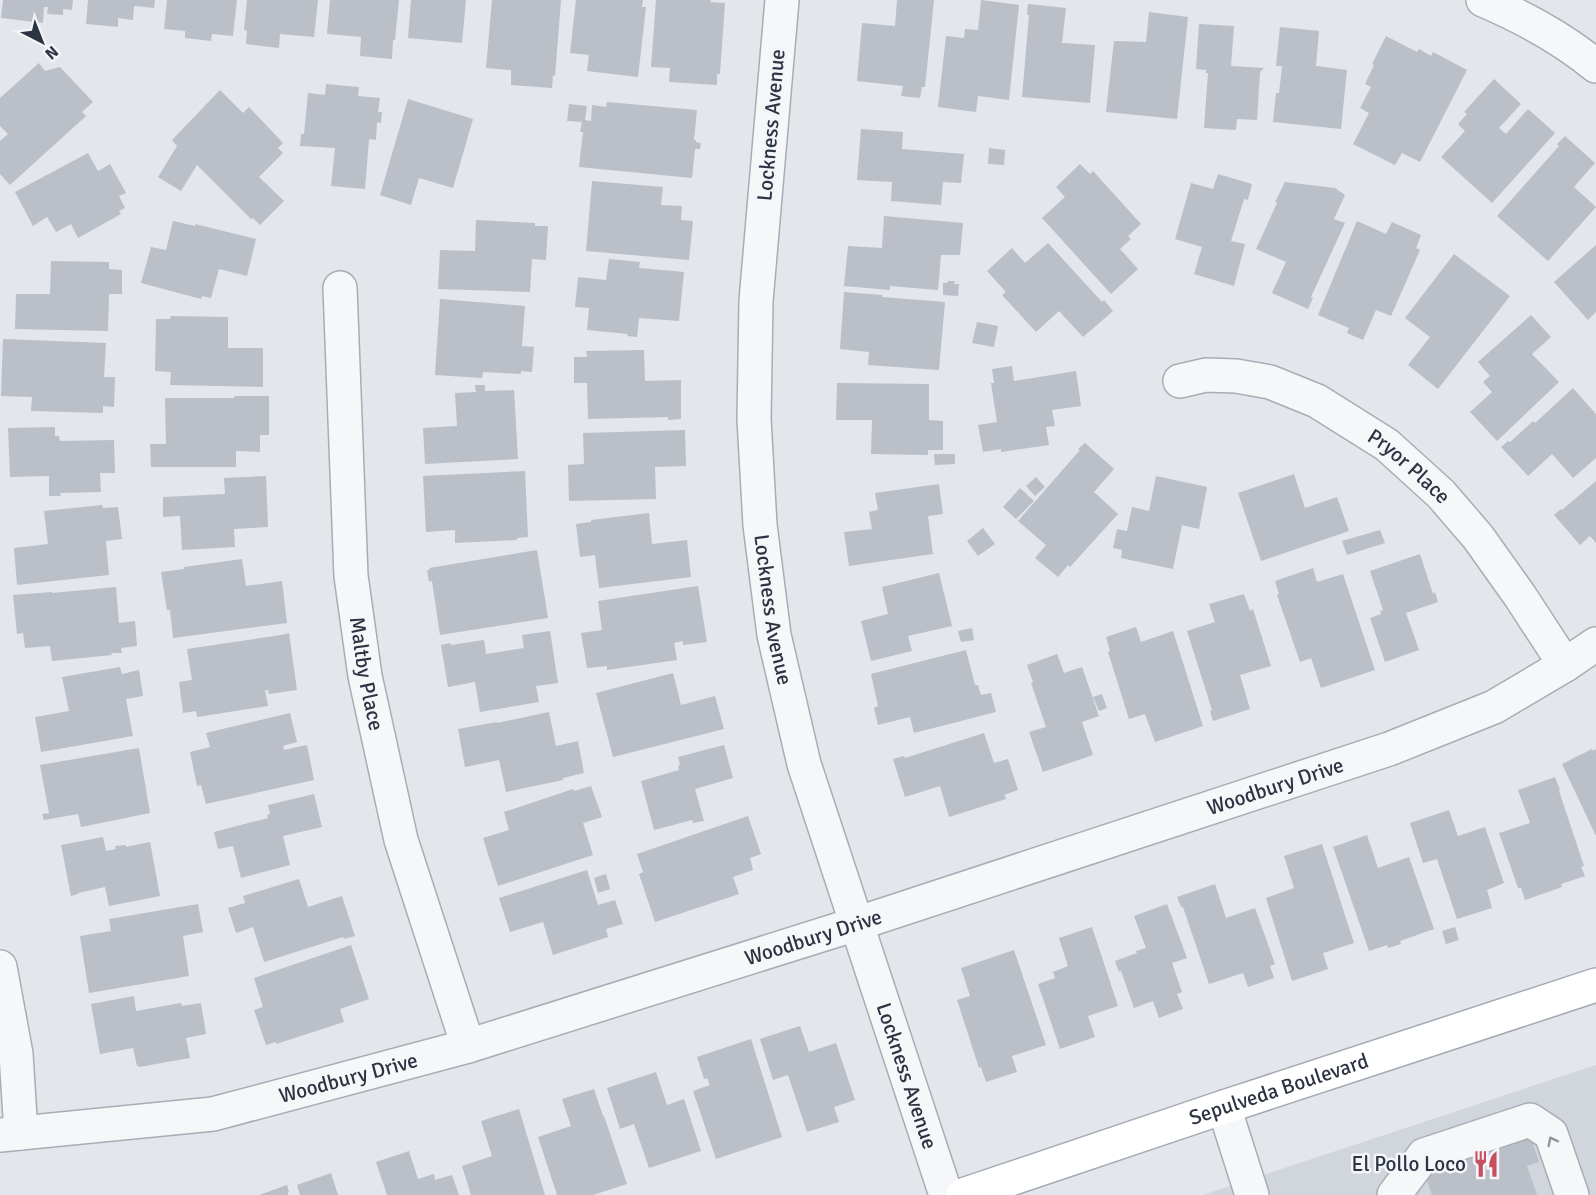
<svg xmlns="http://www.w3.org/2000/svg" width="1596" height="1195" font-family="Signika,sans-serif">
	<rect width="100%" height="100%" fill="#e3e6eb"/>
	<polygon fill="#d1d5dc" points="1596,1065 1596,1195 1203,1195"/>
	<g fill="#bbbfc7">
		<polygon points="3,0 73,0 72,10 63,9 63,15 47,14 48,7 44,7 43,23 1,18"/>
		<polygon points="88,0 155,0 154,8 134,6 133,20 118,18 118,27 86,24"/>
		<polygon points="167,0 237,0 233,36 212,34 211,41 185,38 185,31 164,29"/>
		<polygon points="247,0 318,0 314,37 280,34 279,48 246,44 247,31 244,30"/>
		<polygon points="330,0 399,0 395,40 393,40 392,59 360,56 361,37 327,34"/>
		<polygon points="411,0 466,0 462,43 408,38"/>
		<polygon points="492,0 561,0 555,76 553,75 552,88 511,85 511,70 486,68"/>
		<polygon points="576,0 643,0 642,7 646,7 638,77 587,71 589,55 570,53"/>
		<polygon points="656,0 711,0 710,2 725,3 720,74 717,74 717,85 669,82 670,68 651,67"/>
		<polygon points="897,0 934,0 925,87 922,87 920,98 901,96 903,86 857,81 862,23 895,26"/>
		<polygon points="981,0 1019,5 1009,100 978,96 976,112 938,107 946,36 964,38 965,29 978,30"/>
		<polygon points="1028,4 1066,8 1062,43 1095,45 1090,103 1022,97 1029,15 1027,15"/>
		<polygon points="1149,12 1188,17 1177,119 1106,112 1114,41 1146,42"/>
		<polygon points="1199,24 1234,26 1231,66 1264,68 1260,72 1257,120 1237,119 1236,130 1204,128 1208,73 1206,73 1206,70 1196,69"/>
		<polygon points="1280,27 1319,31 1316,66 1347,70 1341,129 1273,122 1276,93 1279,93 1282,66 1276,66"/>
		<polygon points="1386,36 1417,52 1419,49 1431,56 1433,52 1467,70 1420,162 1402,153 1395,165 1353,144 1369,113 1360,108 1371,87 1365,84 1374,65 1372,64"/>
		<polygon points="39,63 45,71 60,67 93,102 82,112 86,116 10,185 0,174 0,141 8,134 0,126 0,98"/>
		<polygon points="1494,79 1521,104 1499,128 1506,134 1528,109 1555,133 1492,203 1441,157 1465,131 1458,124 1467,114 1464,112"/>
		<polygon points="326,84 359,87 358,96 380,98 378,112 382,112 381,123 377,122 376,140 369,139 365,189 331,186 335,148 300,146 301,134 304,134 308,93 325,95"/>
		<polygon points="220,90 243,113 249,107 283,143 278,148 283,153 259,177 284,201 260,225 253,218 251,219 197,165 181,191 158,177 177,146 172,140"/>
		<polygon points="408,99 473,119 453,188 419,178 411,205 380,195"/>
		<polygon points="607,102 697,110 694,140 696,140 696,142 701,143 700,149 695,149 692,178 579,167 583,132 580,132 582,122 567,121 569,104 587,106 585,120 591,121 592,105 606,107"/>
		<polygon points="861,129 903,132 902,149 964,154 961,183 943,182 941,205 891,201 892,182 857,180"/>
		<polygon points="1565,136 1595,163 1574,187 1596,207 1548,261 1497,216 1559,146 1557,144"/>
		<polygon points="989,148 1005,150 1004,165 988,164"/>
		<polygon points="88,153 98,171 110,164 126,193 119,196 125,208 119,211 121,214 78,238 71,224 56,232 47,217 33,226 15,192"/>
		<polygon points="1080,164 1090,174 1093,171 1141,224 1128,236 1131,239 1120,249 1138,269 1111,294 1042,218 1065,197 1056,187"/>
		<polygon points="1218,174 1252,184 1248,200 1244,199 1231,241 1245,244 1234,286 1194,274 1202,247 1175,239 1191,183 1213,189"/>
		<polygon points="592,181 663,187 661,205 682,206 681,220 693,221 689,260 586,251"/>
		<polygon points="1285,182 1335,188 1345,195 1334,219 1345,223 1311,297 1313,298 1308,309 1272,293 1286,262 1256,249 1277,203 1275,202"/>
		<polygon points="884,216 963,223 960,255 941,255 938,290 890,286 890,290 844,286 848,246 882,248"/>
		<polygon points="476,220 535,223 535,226 548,226 546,260 532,259 530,292 438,289 440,250 475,251"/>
		<polygon points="173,221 195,226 195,224 256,239 247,276 219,269 211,298 202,296 201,299 141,283 151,247 166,250"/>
		<polygon points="1357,221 1386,234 1392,222 1421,235 1416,248 1420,250 1391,316 1376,310 1363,340 1347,333 1349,328 1318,315"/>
		<polygon points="1048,243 1102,302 1104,300 1113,311 1083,337 1059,311 1036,332 1002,295 1006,292 987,271 1012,248 1025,263"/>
		<polygon points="1596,245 1596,312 1588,320 1554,282"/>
		<polygon points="1454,254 1510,296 1438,389 1408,365 1430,337 1405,318"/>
		<polygon points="609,259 640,262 639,268 684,272 679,321 639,318 637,337 627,336 628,334 587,330 589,308 575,307 578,277 606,280"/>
		<polygon points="51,261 109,262 109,269 122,270 122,294 109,294 108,331 15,329 16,294 50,294"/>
		<polygon points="948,281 955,281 954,284 959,284 958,296 943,295 943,283 947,283"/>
		<polygon points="844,292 882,295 882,297 945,302 939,370 868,365 869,352 840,349"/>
		<polygon points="440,299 525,306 522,346 534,347 532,372 521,371 521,374 483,372 482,378 435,375"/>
		<polygon points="1531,315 1551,337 1532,354 1559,382 1497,441 1470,412 1492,392 1483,382 1490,376 1478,362"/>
		<polygon points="171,316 228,317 228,348 263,348 263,387 170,385 171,372 155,371 156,319 170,319"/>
		<polygon points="977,322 998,326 994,347 972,343"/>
		<polygon points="3,339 106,343 104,377 115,377 114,407 103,406 103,413 31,411 32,397 1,396"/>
		<polygon points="644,350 645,381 681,380 681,419 668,420 668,417 588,419 587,383 574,383 574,357 587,357 586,351"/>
		<polygon points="1012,366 1014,381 1076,371 1081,406 1052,410 1055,426 1046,427 1049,445 1001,452 1001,449 983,452 978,425 997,422 991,383 994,383 992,369"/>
		<polygon points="837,383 929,384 929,420 943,421 943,450 928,450 928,455 871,454 872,420 836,420"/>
		<polygon points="475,385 485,385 485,391 514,390 518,459 425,464 423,428 457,426 455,393 476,392"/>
		<polygon points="1573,388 1596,414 1596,458 1573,478 1552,454 1528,476 1501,447 1508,441 1510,442 1533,421 1535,423"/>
		<polygon points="234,396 269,396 269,435 260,435 260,452 236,451 236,467 151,467 150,444 166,444 165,398 234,398"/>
		<polygon points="55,427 55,436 59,436 60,441 114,440 115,473 100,473 101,492 60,493 61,496 49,496 49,476 10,477 8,428"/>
		<polygon points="685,430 686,466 655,467 656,499 569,501 568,465 584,464 583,433"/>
		<polygon points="1085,443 1114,469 1094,492 1118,514 1070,567 1068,565 1058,577 1035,558 1046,545 1018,521 1080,450 1078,449"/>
		<polygon points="934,454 955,454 955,464 935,465"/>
		<polygon points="525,471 528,537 517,538 517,540 455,543 455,530 426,532 423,476"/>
		<polygon points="1294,474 1305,508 1337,497 1349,531 1261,561 1238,493"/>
		<polygon points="266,476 268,527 234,529 235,547 182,550 180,516 163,517 163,497 225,494 224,478"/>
		<polygon points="1156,476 1207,487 1199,529 1182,525 1173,569 1121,558 1122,550 1113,548 1117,529 1127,531 1132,507 1149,511"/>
		<polygon points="1036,477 1045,487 1035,496 1026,486"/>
		<polygon points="1596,481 1596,543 1590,536 1580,545 1554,515 1561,509 1562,510"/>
		<polygon points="939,484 943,514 928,516 933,554 849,566 844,532 872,529 869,512 878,510 875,493"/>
		<polygon points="1020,488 1034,501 1016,519 1003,507"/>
		<polygon points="102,505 103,508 118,507 122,539 106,541 109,575 17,585 14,548 48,544 44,511"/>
		<polygon points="649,513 652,544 687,540 691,577 599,588 595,555 580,557 576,524 591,522 591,520"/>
		<polygon points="983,528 995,544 978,556 967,541"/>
		<polygon points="1380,530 1385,543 1347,555 1342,541"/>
		<polygon points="537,550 548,618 440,635 432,581 429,582 427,570 430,570 429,568"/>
		<polygon points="1420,554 1433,594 1435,592 1438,602 1406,613 1419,650 1385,662 1370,618 1381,614 1380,611 1383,610 1370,571"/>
		<polygon points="242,559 246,586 282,581 287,623 173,638 170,610 167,610 161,572 184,569 184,567"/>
		<polygon points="1313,568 1317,582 1343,574 1375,670 1321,688 1311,658 1300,662 1277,595 1279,594 1275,581"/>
		<polygon points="939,573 952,626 908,636 912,651 871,661 861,621 888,614 882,587"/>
		<polygon points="698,586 707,642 683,645 683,641 674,643 677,660 607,670 607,666 587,668 581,633 602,630 598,601"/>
		<polygon points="116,587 119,623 135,621 137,646 121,648 122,653 111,653 112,655 52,661 50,646 25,648 23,633 17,634 13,595 52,592 52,593"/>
		<polygon points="1244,594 1250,611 1253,609 1271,666 1240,675 1250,709 1213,721 1210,711 1212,710 1187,631 1215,622 1209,604"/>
		<polygon points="1136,627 1141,642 1173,631 1203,726 1155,742 1145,714 1129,719 1108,652 1110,651 1106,637"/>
		<polygon points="972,628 974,640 961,642 958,631"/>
		<polygon points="550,631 558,683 536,686 539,702 480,712 475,682 448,687 441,645 450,643 451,645 484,640 486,654 524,648 522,635"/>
		<polygon points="289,633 297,690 269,694 268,690 265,690 268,706 197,717 196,711 183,713 179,682 192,680 187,649 281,635"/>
		<polygon points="966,650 975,685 978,685 981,695 991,693 996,712 914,733 910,717 878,725 874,708 878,706 871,674"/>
		<polygon points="1057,654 1064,673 1082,667 1099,716 1082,722 1093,755 1043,772 1029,732 1046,727 1031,683 1033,682 1027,665"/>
		<polygon points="120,667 122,674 139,670 143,696 126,699 133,736 41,752 35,717 69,711 62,677"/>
		<polygon points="673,673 681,705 715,696 724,729 613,757 596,693"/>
		<polygon points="1102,694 1107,708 1099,711 1093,697"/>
		<polygon points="549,712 556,746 578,741 584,773 563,778 563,780 506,792 499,760 465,767 458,729 497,722 497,723"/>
		<polygon points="290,713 297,742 283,746 284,750 307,745 314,780 206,804 201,785 197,786 190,752 210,747 206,733"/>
		<polygon points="984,733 994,763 1008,759 1018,790 1004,795 1006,799 949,817 940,786 905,797 893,759 904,756 905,758"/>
		<polygon points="724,745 733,778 695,789 704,821 693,823 692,820 654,830 641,781 679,770 678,766 680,765 678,757"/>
		<polygon points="139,748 150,813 81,827 78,814 44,820 42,814 49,813 40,765"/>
		<polygon points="1592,749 1593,751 1596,749 1596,836 1562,764"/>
		<polygon points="1555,777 1560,790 1559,791 1584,866 1581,867 1585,876 1561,884 1562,887 1525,900 1521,888 1518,888 1499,833 1530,823 1518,790"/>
		<polygon points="591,786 602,817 583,823 593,855 498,886 483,838 509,830 504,812 573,789 574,791"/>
		<polygon points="314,794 322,827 283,836 290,865 241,878 233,846 218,849 214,832 268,818 267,815 270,814 268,805"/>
		<polygon points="1449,810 1458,836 1485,827 1504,883 1487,890 1492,908 1457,919 1437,859 1423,863 1410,823"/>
		<polygon points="748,816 761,854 750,858 753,870 733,877 739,894 655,922 639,874 643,872 637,854"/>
		<polygon points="1367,835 1378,868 1409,857 1434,929 1400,941 1401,944 1388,948 1387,945 1369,951 1333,847"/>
		<polygon points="103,837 106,851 116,849 115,846 126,845 126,847 150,842 160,896 109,906 105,887 78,893 78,894 71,896 61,845"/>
		<polygon points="1322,844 1354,943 1323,953 1328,969 1292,981 1266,898 1294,888 1284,856"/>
		<polygon points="587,870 598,905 615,900 623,924 606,929 608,937 553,955 543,922 510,932 499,898"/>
		<polygon points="606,874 610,889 598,893 594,878"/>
		<polygon points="299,879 308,907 342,896 355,936 344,939 343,937 264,962 253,927 236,933 228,908 245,903 243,896"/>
		<polygon points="1215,884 1226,918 1255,908 1275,964 1270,966 1274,978 1248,987 1243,973 1209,984 1183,907 1181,907 1177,897"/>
		<polygon points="198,904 203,932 183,936 189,976 89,993 80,936 111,931 109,919"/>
		<polygon points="1167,904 1187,958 1172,963 1182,992 1177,994 1183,1009 1159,1018 1153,1001 1134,1008 1121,971 1119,972 1115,961 1137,953 1136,951 1146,948 1134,916"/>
		<polygon points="1092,927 1118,1006 1088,1016 1095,1037 1060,1049 1038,984 1055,978 1053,972 1068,966 1059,938"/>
		<polygon points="1455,927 1459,940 1446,944 1442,931"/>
		<polygon points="351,945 369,999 340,1009 344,1022 276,1044 276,1042 266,1045 254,1010 263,1007 254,978"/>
		<polygon points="1014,950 1046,1045 1012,1056 1017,1072 986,1082 981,1067 979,1068 957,1000 970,996 961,968"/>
		<polygon points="134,996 136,1011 181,1003 182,1006 201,1003 206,1034 186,1038 190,1058 139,1067 139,1066 137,1066 133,1048 100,1054 91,1004"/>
		<polygon points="800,1026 809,1052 836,1043 855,1100 834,1107 839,1122 807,1132 788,1075 773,1080 760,1039"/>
		<polygon points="751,1039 782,1137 716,1159 693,1091 710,1085 707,1078 704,1079 697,1057"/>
		<polygon points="656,1072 667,1105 684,1099 701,1151 649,1168 634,1124 620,1129 607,1088"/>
		<polygon points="594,1089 603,1116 604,1116 627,1184 593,1195 557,1195 538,1137 571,1126 562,1099"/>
		<polygon points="519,1109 545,1195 471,1195 462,1166 492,1156 481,1121"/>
		<polygon points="1518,1137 1520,1141 1531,1137 1539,1162 1527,1166 1537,1195 1432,1195 1423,1169"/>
		<polygon points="409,1151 418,1179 434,1174 435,1180 452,1175 459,1195 387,1195 376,1162"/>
		<polygon points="331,1173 338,1195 300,1195 297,1185"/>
		<polygon points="287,1185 289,1192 288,1193 288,1195 259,1195"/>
	</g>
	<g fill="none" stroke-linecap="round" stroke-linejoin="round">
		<defs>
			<g id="minor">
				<path id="s1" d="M782 0 756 301 754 419 760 525 774 635 804 764 946 1195"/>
				<path d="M1483 0C1523 17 1562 38 1596 66"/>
				<path id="s2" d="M340 288 351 576 365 676 401 840 468 1046"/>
				<path id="s3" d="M1180 381 1206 375 1236 376 1270 382 1317 401 1387 445 1441 494 1478 537 1520 596 1565 665"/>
				<polyline points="0,967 16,1054 21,1133"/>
				<polyline points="1224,1107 1252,1195"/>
				<path id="s4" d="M0 1135 213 1114 468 1046 856 924 1389 749 1494 707 1565 665 1596 644"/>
				<polyline points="1394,1195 1424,1155 1530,1120 1551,1134 1572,1195"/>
			</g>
			<g id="major">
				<path id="s5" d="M963 1195 1224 1107 1596 985"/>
			</g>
		</defs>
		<use href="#minor" stroke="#a8adb5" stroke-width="36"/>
		<use href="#major" stroke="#a3aab6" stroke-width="36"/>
		<use href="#minor" stroke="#f6f7f9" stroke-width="33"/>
		<use href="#major" stroke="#fff" stroke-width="33"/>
	</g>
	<defs><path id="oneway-chevron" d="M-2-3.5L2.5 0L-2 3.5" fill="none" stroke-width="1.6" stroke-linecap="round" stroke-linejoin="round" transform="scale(1.5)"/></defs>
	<use stroke="#91959e" href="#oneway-chevron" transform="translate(1552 1141) rotate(-117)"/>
	<defs>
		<symbol id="restaurant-bare" viewBox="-9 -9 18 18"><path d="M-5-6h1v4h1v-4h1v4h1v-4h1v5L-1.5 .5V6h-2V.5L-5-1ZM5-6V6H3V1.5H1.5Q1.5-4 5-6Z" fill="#c84f5f" stroke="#f3f5f8" stroke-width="2.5" paint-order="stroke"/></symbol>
	</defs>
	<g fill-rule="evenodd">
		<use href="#restaurant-bare" x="1467" y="1145" width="38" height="38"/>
	</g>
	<g text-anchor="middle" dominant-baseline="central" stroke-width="5" stroke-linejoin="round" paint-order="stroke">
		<g font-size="21" fill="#2c3342" stroke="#f3f5f8">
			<text transform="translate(771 125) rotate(-85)">Lockness Avenue</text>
			<text stroke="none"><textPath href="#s3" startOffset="255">Pryor Place</textPath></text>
			<text stroke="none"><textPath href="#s1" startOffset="612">Lockness Avenue</textPath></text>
			<text stroke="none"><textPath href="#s2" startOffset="387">Maltby Place</textPath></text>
			<text stroke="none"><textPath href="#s4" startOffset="1326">Woodbury Drive</textPath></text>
			<text stroke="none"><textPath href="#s4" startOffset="840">Woodbury Drive</textPath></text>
			<text stroke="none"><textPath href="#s1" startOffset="1098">Lockness Avenue</textPath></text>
			<text stroke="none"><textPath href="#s4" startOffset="354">Woodbury Drive</textPath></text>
			<text stroke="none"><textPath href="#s5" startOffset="333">Sepulveda Boulevard</textPath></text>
		</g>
		<g font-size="21" fill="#2c3342" stroke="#f3f5f8" text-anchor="end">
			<text x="1466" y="1164">El Pollo Loco</text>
		</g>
	</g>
	<g transform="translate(42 42) rotate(138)" stroke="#f3f5f8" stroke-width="4.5" paint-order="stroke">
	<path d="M0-4.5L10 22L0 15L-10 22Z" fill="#2c3342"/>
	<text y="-9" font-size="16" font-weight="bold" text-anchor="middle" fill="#2c3342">N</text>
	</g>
</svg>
